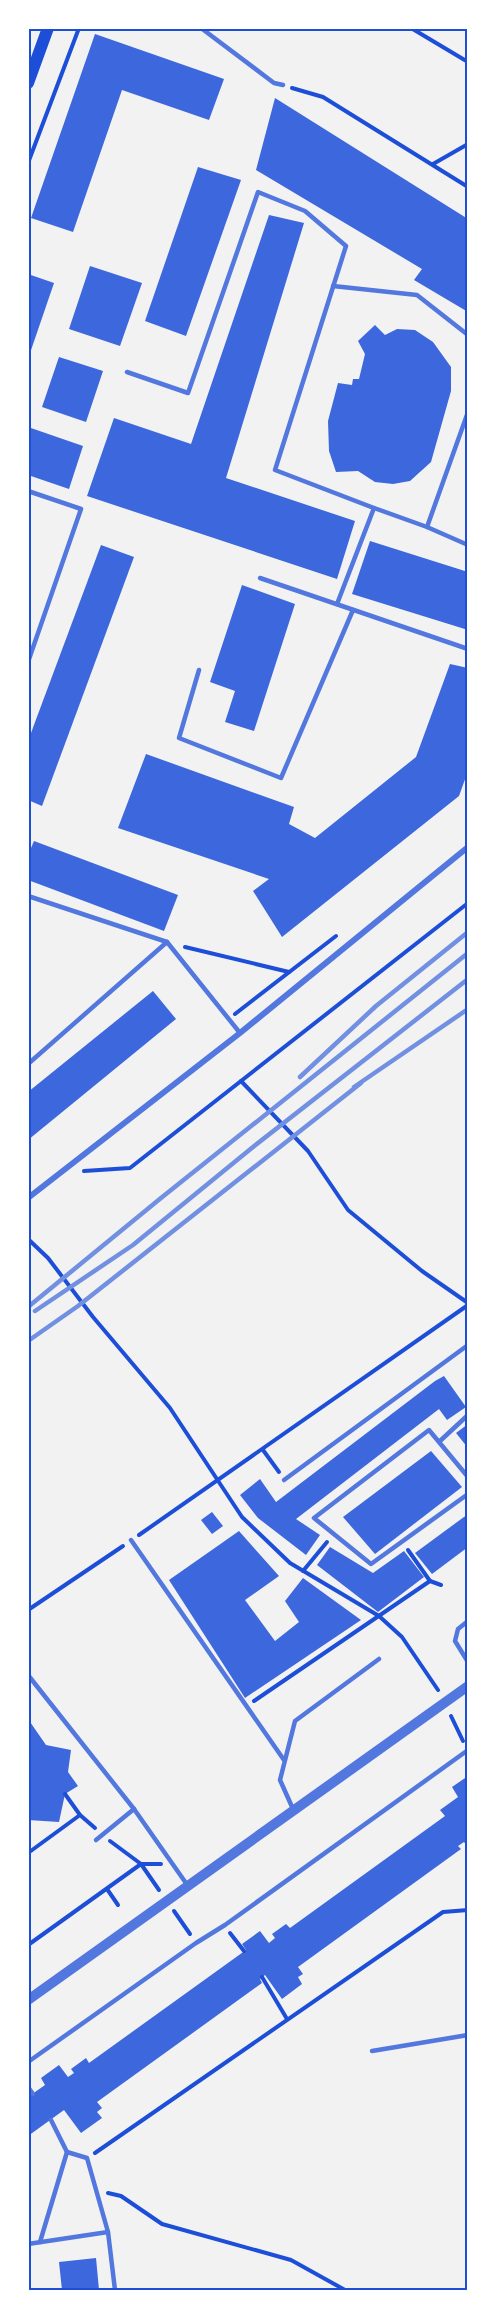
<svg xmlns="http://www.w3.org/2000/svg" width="496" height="2319" font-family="Barlow,sans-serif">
	<rect width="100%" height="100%" fill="#f2f2f2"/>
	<g fill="#3d67dc">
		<polygon points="95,34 224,79 209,120 122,90 73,232 31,218"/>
		<polygon points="275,98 468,219 468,312 414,280 422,269 256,170"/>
		<polygon points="198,167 241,180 186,336 145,321"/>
		<polygon points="269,215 304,223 226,478 355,521 337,579 87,496 114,418 191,444"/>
		<polygon points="90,266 142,283 120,346 69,329"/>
		<polygon points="28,274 54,283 29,356 28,356"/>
		<polygon points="375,325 385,335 397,329 415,330 433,342 451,367 451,391 431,462 410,481 393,484 375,482 358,471 336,472 329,451 328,421 338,383 352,385 353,379 359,379 365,354 358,341"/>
		<polygon points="59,357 103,371 86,422 42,407"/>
		<polygon points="28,427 83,446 69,489 28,475"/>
		<polygon points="370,541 468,572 468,630 352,594"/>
		<polygon points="101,545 134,557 42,806 28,800 28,741"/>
		<polygon points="242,585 295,604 254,731 225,722 235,691 210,682"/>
		<polygon points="450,664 468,668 468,771 459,796 282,937 253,891 269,879 118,828 146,754 294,807 289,824 315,838 416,757"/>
		<polygon points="34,841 178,895 164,931 28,880 28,855"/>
		<polygon points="153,991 176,1019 28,1140 28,1092"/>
		<polygon points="444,1376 466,1407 447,1420 439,1409 296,1519 320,1535 306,1555 258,1518 240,1495 260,1479 276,1502 435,1381"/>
		<polygon points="468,1424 468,1448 456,1433"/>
		<polygon points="431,1451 462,1487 375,1554 343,1517"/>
		<polygon points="212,1512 223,1526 212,1534 201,1520"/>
		<polygon points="468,1514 468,1547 432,1574 415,1553"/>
		<polygon points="239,1531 279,1576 245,1600 275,1641 299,1622 285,1601 303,1578 361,1620 245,1698 169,1580"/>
		<polygon points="330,1547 373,1573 404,1551 424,1577 378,1612 317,1565"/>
		<polygon points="28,1719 46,1745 71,1750 68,1772 78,1786 65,1794 59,1822 28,1820"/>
		<polygon points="468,1776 468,1847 464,1842 458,1846 461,1849 298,1967 303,1974 298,1977 302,1984 282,1999 265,1975 260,1979 262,1983 97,2102 102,2108 97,2112 102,2118 81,2133 64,2110 28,2136 28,2097 45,2085 41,2078 59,2065 68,2077 74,2073 71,2069 86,2058 89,2063 246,1950 242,1944 260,1931 269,1943 275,1938 272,1934 286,1924 290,1928 445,1816 440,1810 458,1797 452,1787"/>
		<polygon points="96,2258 99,2290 62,2290 59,2262"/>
	</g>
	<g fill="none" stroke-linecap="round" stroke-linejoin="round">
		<g stroke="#1d4ed8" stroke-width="4">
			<polyline points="411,28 468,62"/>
			<polyline points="292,88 323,97 468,187"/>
			<polyline points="28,163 79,28"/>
			<polyline points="433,164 468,144"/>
			<polyline points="185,947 289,972"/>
			<polyline points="235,1014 336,936"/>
			<polyline points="241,1081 308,1151 348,1210 422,1271 468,1303"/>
			<polyline points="84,1171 130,1168 468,903"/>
			<polyline points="28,1239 48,1258 93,1317 170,1408 242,1517 290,1563 379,1616 402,1637 438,1690"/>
			<polyline points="263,1450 279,1472"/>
			<polyline points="139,1535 468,1305"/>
			<polyline points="408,1550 430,1581"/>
			<polyline points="303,1571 327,1542"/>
			<polyline points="28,1610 123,1546"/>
			<polyline points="254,1701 430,1581 441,1585"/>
			<polyline points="451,1716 463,1741"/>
			<polyline points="65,1794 80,1815"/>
			<polyline points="110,1841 141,1864 159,1890"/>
			<polyline points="28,1853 80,1815 95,1828"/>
			<polyline points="107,1889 118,1905"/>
			<polyline points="174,1911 190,1934"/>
			<polyline points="230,1933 244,1951"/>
			<polyline points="28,1945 141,1864 161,1864"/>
			<polyline points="262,1977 287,2019"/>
			<polyline points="95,2153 443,1912 468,1910"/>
			<polyline points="108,2193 121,2196 162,2224 291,2260 345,2290"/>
		</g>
		<g stroke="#5277de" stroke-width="4.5">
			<polyline points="201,28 274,83 283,85"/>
			<polyline points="333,286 417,295 468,335"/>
			<polyline points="127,372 188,393 258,192 305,211 346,246 275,470 374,508 337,604"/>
			<polyline points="28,491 81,509 28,662"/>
			<polyline points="374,508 427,527 468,545"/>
			<polyline points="427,527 468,412"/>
			<polyline points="260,578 468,649"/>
			<polyline points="199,670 179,738 281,778 353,610"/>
			<polyline points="28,896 167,942"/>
			<polyline points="28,1064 167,942 240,1033"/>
			<polyline points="440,1441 468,1415"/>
			<polyline points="468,1477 429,1430 314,1518 371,1564 468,1494"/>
			<polyline points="284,1480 468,1345"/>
			<polyline points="131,1540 284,1760"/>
			<polyline points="468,1621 458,1629 455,1641 468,1662"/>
			<polyline points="28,1675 134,1809"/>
			<polyline points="293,1809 280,1780 295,1721 379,1659"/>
			<polyline points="96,1840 134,1809 188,1886"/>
			<polyline points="372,2051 468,2035"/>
			<polyline points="28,2062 196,1943 225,1925 468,1750"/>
			<polyline points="28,2087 33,2094"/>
			<polyline points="51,2120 67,2152"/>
			<polyline points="40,2242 67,2152 87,2158 108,2232 115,2290"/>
			<polyline points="28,2244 108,2232"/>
		</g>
		<polyline stroke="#5277de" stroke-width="6" points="28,1198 240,1033 468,847"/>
		<polyline stroke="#5277de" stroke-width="10" points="28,2000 468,1686"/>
		<polyline stroke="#1d4ed8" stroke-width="12" points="28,83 48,28"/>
		<g stroke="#7290e2" stroke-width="4.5">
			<polyline points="300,1077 376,1006 468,932"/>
			<polyline points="354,1087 468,1009"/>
			<polyline points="28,1307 161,1198 468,953"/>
			<polyline points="35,1311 133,1245 253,1147 468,979"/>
			<polyline points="28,1341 78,1306 361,1083"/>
		</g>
	</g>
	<rect width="496" height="2319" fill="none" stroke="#ffffff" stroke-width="60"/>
	<rect x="30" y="30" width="436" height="2259" fill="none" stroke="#1d4ed8" stroke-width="2"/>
</svg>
